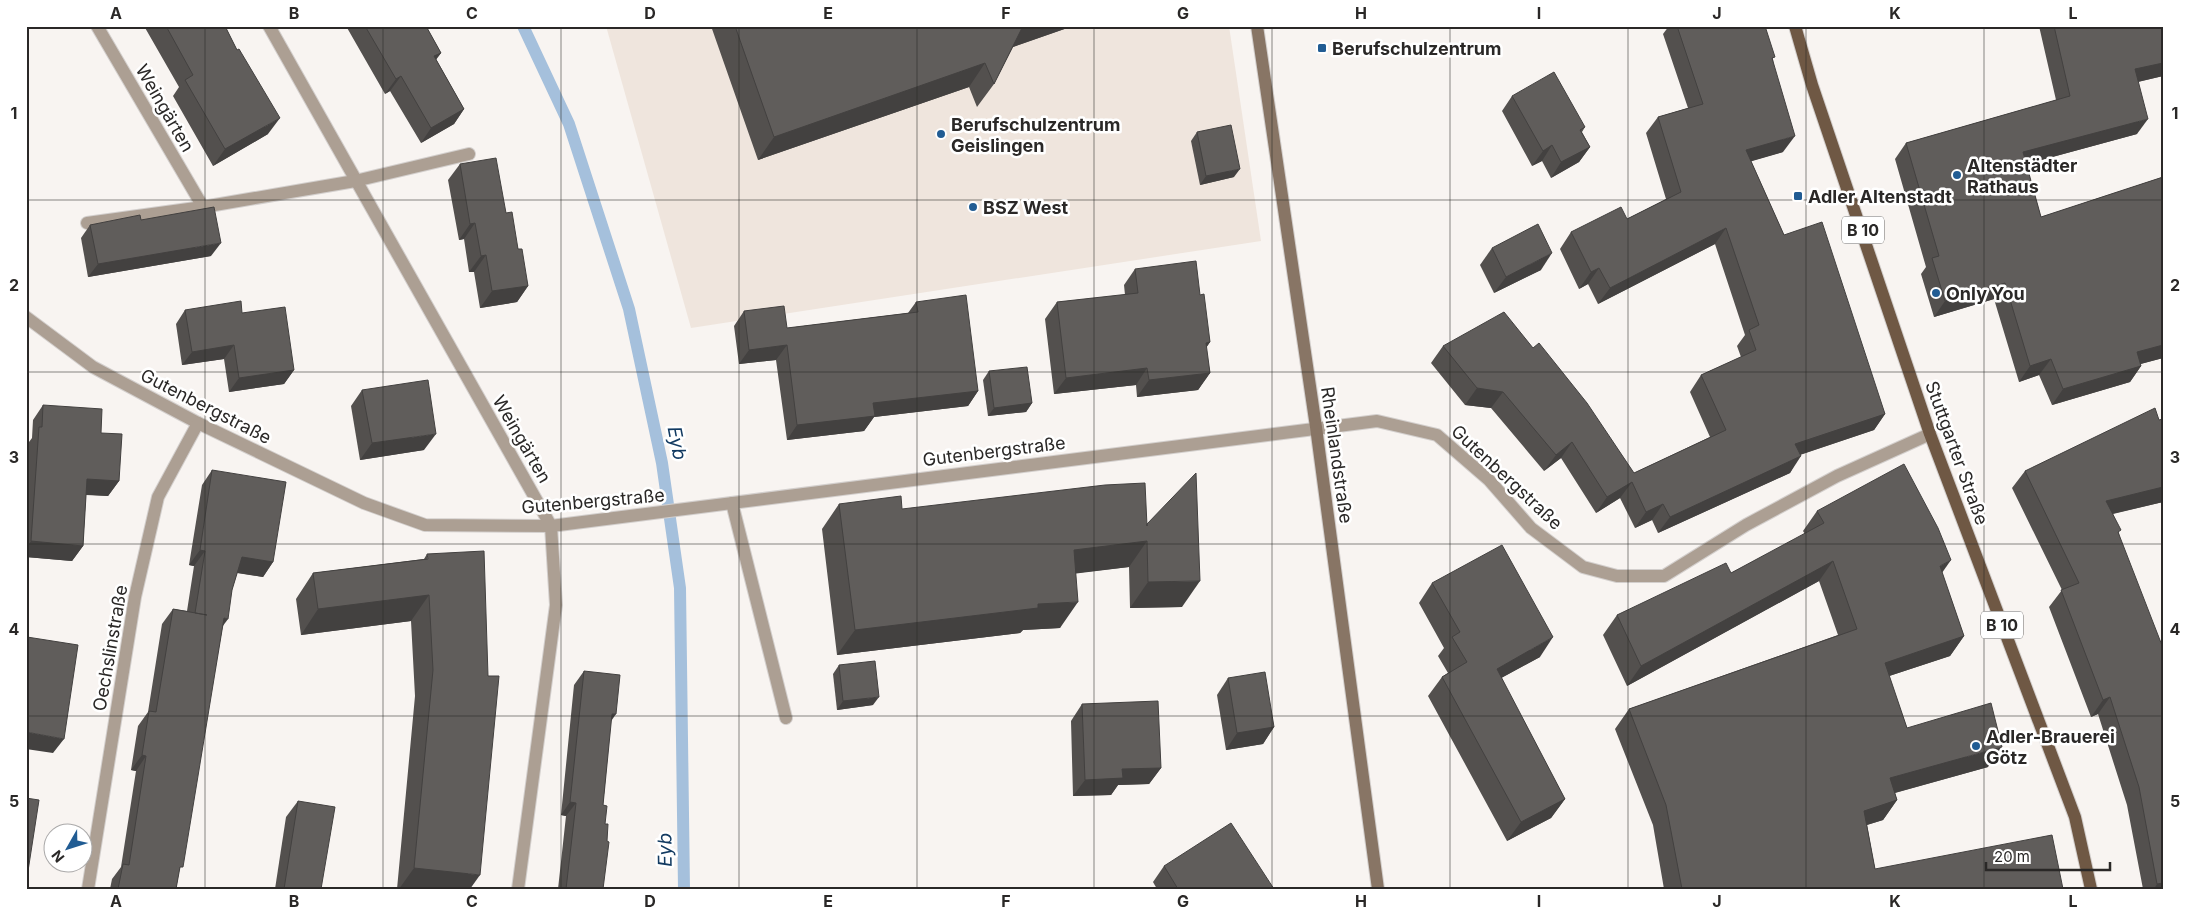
<svg xmlns="http://www.w3.org/2000/svg" width="2189" height="915" font-family="Inter,sans-serif">
	<rect width="100%" height="100%" fill="#f8f4f1"/>
	<polygon fill="#efe5dd" points="606,26 1229,26 1261,241 691,328"/>
	<g fill="none" stroke-linecap="round" stroke-linejoin="round">
		<polyline stroke="#a5c0dc" stroke-width="12" points="523,26 569,124 629,309 662,463 680,588 684,889"/>
		<defs>
			<g id="street">
				<polyline points="97,26 203,207"/>
				<polyline points="269,26 551,526 556,605 518,889"/>
				<polyline points="87,223 203,207 355,181 469,154"/>
				<polyline points="26,317 93,367 198,423 364,503 425,525 551,526 1377,421 1437,435 1489,480 1531,528 1583,567 1617,576 1664,576 1746,525 1837,476 1930,434"/>
				<polyline points="732,503 786,718"/>
				<polyline points="88,889 135,597 158,497 198,423"/>
			</g>
			<polyline id="secondary" points="1257,26 1316,427 1378,889"/>
			<polyline id="primary" points="1795,26 1812,85 1930,434 2075,817 2091,889"/>
		</defs>
		<use href="#street" stroke="#d3cfcd" stroke-width="14"/>
		<use href="#secondary" stroke="#d3cfcd" stroke-width="14"/>
		<use href="#primary" stroke="#d3cfcd" stroke-width="14"/>
		<use href="#street" stroke="#ac9f93" stroke-width="12"/>
		<use href="#secondary" stroke="#887565" stroke-width="12"/>
		<use href="#primary" stroke="#6f5844" stroke-width="12"/>
	</g>
	<g fill="#53504e">
		<polygon points="144,26 225,26 237,50 268,134 213,166 173,96 179,87"/>
		<polygon points="346,26 426,26 441,53 436,59 464,109 454,124 421,143 390,91 385,94"/>
		<polygon points="711,26 1073,26 1013,47 994,84 977,107 969,87 758,160"/>
		<polygon points="1669,26 1765,26 1773,59 1783,152 1751,161 1784,235 1885,414 1874,430 1800,455 1790,473 1658,533 1652,520 1635,528 1620,498 1596,513 1561,458 1544,471 1491,408 1465,405 1431,363 1443,346 1634,473 1710,437 1690,392 1701,375 1741,357 1737,346 1745,335 1715,244 1598,304 1588,284 1579,289 1560,249 1571,232 1627,219 1666,199 1646,133 1658,117 1688,108 1663,34"/>
		<polygon points="2039,26 2163,26 2163,76 2138,82 2137,134 2026,164 2041,217 2163,177 2163,358 2140,364 2141,366 2130,382 2052,405 2039,375 2019,382 1994,299 1934,317 1921,274 1926,267 1895,159 1906,143 2056,100"/>
		<polygon points="1512,96 1585,127 1582,132 1590,147 1579,162 1551,178 1542,161 1532,166 1502,111"/>
		<polygon points="1197,132 1234,177 1200,185 1191,141"/>
		<polygon points="460,164 506,213 518,249 528,286 517,302 480,308 474,272 469,272 464,239 459,240 448,180"/>
		<polygon points="141,220 211,256 88,277 81,238 90,225"/>
		<polygon points="1492,248 1541,270 1494,293 1480,265"/>
		<polygon points="1135,269 1200,295 1210,342 1206,348 1210,373 1198,390 1137,397 1136,385 1054,394 1045,319 1057,302 1125,295 1124,285"/>
		<polygon points="916,302 978,391 968,406 874,417 864,431 787,440 776,360 739,364 734,326 744,311 787,328 908,313"/>
		<polygon points="185,310 242,313 294,370 284,384 229,392 224,359 182,365 176,324"/>
		<polygon points="989,371 1032,403 1026,412 988,416 983,380"/>
		<polygon points="362,390 424,450 360,460 351,406"/>
		<polygon points="43,405 101,433 119,481 108,496 86,495 83,546 72,561 26,557 26,480 29,442 32,438 33,420"/>
		<polygon points="2163,419 2163,502 2113,514 2119,533 2163,889 2143,889 2127,805 2098,714 2091,717 2049,607 2062,590 2012,488 2025,471"/>
		<polygon points="212,470 273,562 263,577 237,573 232,590 223,625 176,889 110,889 112,879 121,867 136,771 131,770 138,726 148,712 162,624 173,609 187,611 194,566 189,565 202,485"/>
		<polygon points="839,504 902,509 1147,524 1182,607 1130,608 1129,567 1076,573 1060,628 1023,630 1020,633 837,655 822,529"/>
		<polygon points="1817,511 1942,573 1964,636 1950,656 1889,676 1907,728 1988,767 1895,793 1897,800 1883,820 1867,825 1875,869 2063,889 1664,889 1653,825 1615,729 1629,709 1838,635 1819,581 1627,686 1603,635 1617,615 1731,573 1805,534 1803,531"/>
		<polygon points="427,554 470,889 397,889 415,696 411,621 301,635 296,599 313,573 424,559"/>
		<polygon points="1432,583 1540,657 1501,678 1565,799 1551,818 1507,841 1428,696 1442,677 1448,673 1438,656 1444,648 1419,603"/>
		<polygon points="839,665 873,705 837,710 833,674"/>
		<polygon points="584,671 611,721 603,805 605,824 603,889 558,889 566,816 561,815 574,685"/>
		<polygon points="1228,678 1274,727 1263,744 1226,750 1217,695"/>
		<polygon points="1082,704 1161,768 1149,784 1118,785 1111,795 1073,796 1071,721"/>
		<polygon points="298,801 321,889 275,889 286,817"/>
		<polygon points="1164,866 1274,889 1157,889 1153,882"/>
	</g>
	<g fill="#434140">
		<polygon points="1023,26 1073,26 1007,49"/>
		<polygon points="441,53 430,68 434,56"/>
		<polygon points="985,63 969,87 758,160 774,137"/>
		<polygon points="2163,63 2163,76 2124,85 2135,69"/>
		<polygon points="401,76 390,91 385,94 396,79"/>
		<polygon points="464,109 454,124 421,143 431,128"/>
		<polygon points="280,118 268,134 213,166 225,149"/>
		<polygon points="2148,119 2137,134 2012,168 2023,152"/>
		<polygon points="1795,136 1783,152 1735,166 1746,150"/>
		<polygon points="1552,145 1542,161 1532,166 1543,151"/>
		<polygon points="1590,147 1579,162 1551,178 1561,162"/>
		<polygon points="1240,169 1234,177 1200,185 1206,176"/>
		<polygon points="475,223 464,239 459,240 470,224"/>
		<polygon points="1726,228 1715,244 1598,304 1610,288"/>
		<polygon points="221,243 211,256 88,277 98,264"/>
		<polygon points="1552,253 1541,270 1494,293 1506,277"/>
		<polygon points="486,255 474,272 469,272 481,256"/>
		<polygon points="1599,268 1588,284 1579,289 1591,272"/>
		<polygon points="2005,283 1994,299 1934,317 1945,301"/>
		<polygon points="528,286 517,302 480,308 492,291"/>
		<polygon points="1210,342 1199,358 1206,343"/>
		<polygon points="234,345 224,359 182,365 192,352"/>
		<polygon points="787,345 776,360 739,364 749,350"/>
		<polygon points="2163,345 2163,358 2126,368 2137,352"/>
		<polygon points="2051,359 2039,375 2019,382 2030,366"/>
		<polygon points="2141,366 2130,382 2052,405 2063,389"/>
		<polygon points="1147,368 1136,385 1054,394 1066,378"/>
		<polygon points="294,370 284,384 229,392 239,378"/>
		<polygon points="1210,373 1198,390 1137,397 1149,380"/>
		<polygon points="1477,388 1503,392 1491,408 1465,405"/>
		<polygon points="978,391 968,406 874,417 864,431 787,440 797,425 873,403"/>
		<polygon points="1032,403 1026,412 988,416 994,408"/>
		<polygon points="1885,414 1874,430 1784,460 1795,444"/>
		<polygon points="436,434 424,450 360,460 372,443"/>
		<polygon points="1572,442 1561,458 1544,471 1556,455"/>
		<polygon points="1801,456 1790,473 1658,533 1670,517"/>
		<polygon points="87,479 119,481 108,496 77,494"/>
		<polygon points="1632,482 1620,498 1596,513 1607,497"/>
		<polygon points="2163,487 2163,502 2094,518 2106,501"/>
		<polygon points="1663,504 1652,520 1635,528 1646,512"/>
		<polygon points="31,541 83,546 72,561 26,557 26,548"/>
		<polygon points="1147,541 1129,567 1056,576 1074,550"/>
		<polygon points="200,550 205,551 194,566 189,565"/>
		<polygon points="242,557 273,562 263,577 232,572"/>
		<polygon points="1951,560 1937,580 1940,566"/>
		<polygon points="1833,561 1819,581 1627,686 1641,666"/>
		<polygon points="1200,581 1182,607 1130,608 1148,582"/>
		<polygon points="429,595 411,621 301,635 318,609"/>
		<polygon points="1078,602 1060,628 1023,630 1020,633 837,655 855,630 1038,604"/>
		<polygon points="224,618 228,619 217,634"/>
		<polygon points="1964,636 1950,656 1871,682 1885,663"/>
		<polygon points="1553,637 1540,657 1483,688 1497,669"/>
		<polygon points="879,697 873,705 837,710 843,701"/>
		<polygon points="2110,697 2098,714 2091,717 2103,700"/>
		<polygon points="612,714 616,714 607,727"/>
		<polygon points="1274,727 1263,744 1226,750 1237,733"/>
		<polygon points="26,732 64,739 53,753 26,749"/>
		<polygon points="2002,747 1988,767 1876,798 1890,778"/>
		<polygon points="142,755 146,756 136,771 131,770"/>
		<polygon points="1161,768 1149,784 1118,785 1111,795 1073,796 1085,780 1122,769"/>
		<polygon points="1565,799 1551,818 1507,841 1521,822"/>
		<polygon points="1897,800 1883,820 1850,830 1864,811"/>
		<polygon points="570,802 576,803 566,816 561,815"/>
		<polygon points="414,868 480,875 470,889 399,889"/>
		<polygon points="2163,883 2163,889 2154,889 2157,884"/>
	</g>
	<g fill="#605d5b" stroke="#434140">
		<polygon points="166,26 225,26 237,50 239,49 280,118 225,149 185,80 193,75"/>
		<polygon points="365,26 426,26 441,53 434,56 464,109 431,128 401,76 396,79"/>
		<polygon points="735,26 1023,26 994,84 985,63 774,137"/>
		<polygon points="1677,26 1765,26 1775,57 1772,58 1795,136 1746,150 1784,235 1822,222 1885,414 1795,444 1801,456 1670,517 1663,504 1646,512 1632,482 1607,497 1572,442 1556,455 1503,392 1477,388 1443,346 1504,312 1533,348 1539,343 1587,403 1634,473 1726,430 1701,375 1756,350 1749,330 1759,325 1726,228 1610,288 1599,268 1591,272 1571,232 1621,207 1627,219 1681,192 1658,117 1703,104"/>
		<polygon points="2054,26 2163,26 2163,63 2135,69 2148,119 2023,152 2041,217 2163,177 2163,345 2137,352 2141,366 2063,389 2051,359 2030,366 2005,283 1945,301 1932,258 1939,256 1906,143 2070,96"/>
		<polygon points="1554,72 1585,127 1580,130 1590,147 1561,162 1552,145 1543,151 1512,96"/>
		<polygon points="1231,125 1240,169 1206,176 1197,132"/>
		<polygon points="496,158 506,213 512,212 518,249 522,249 528,286 492,291 486,255 481,256 475,223 470,224 460,164"/>
		<polygon points="214,207 221,243 98,264 90,225 140,215 141,220"/>
		<polygon points="1538,224 1552,253 1506,277 1492,248"/>
		<polygon points="1196,261 1200,295 1204,294 1210,342 1206,343 1210,373 1149,380 1147,368 1066,378 1057,302 1138,293 1135,269"/>
		<polygon points="966,295 978,391 873,403 875,416 797,425 787,345 749,350 744,311 784,306 787,328 918,312 916,302"/>
		<polygon points="241,301 242,313 285,307 294,370 239,378 234,345 192,352 185,310"/>
		<polygon points="1027,367 1032,403 994,408 989,371"/>
		<polygon points="428,380 436,434 372,443 362,390"/>
		<polygon points="43,405 102,409 101,433 122,434 119,481 87,479 83,546 31,541 39,427 42,427"/>
		<polygon points="2155,408 2159,420 2163,419 2163,487 2106,501 2121,530 2118,532 2163,648 2163,883 2157,884 2139,787 2110,697 2103,700 2061,590 2079,583 2025,471"/>
		<polygon points="1904,464 1938,528 1951,560 1940,566 1964,636 1885,663 1907,728 1991,703 2002,747 1890,778 1897,800 1864,811 1875,869 2052,835 2063,889 1682,889 1666,805 1629,709 1857,629 1833,561 1641,666 1617,615 1726,563 1731,573 1824,523 1817,511"/>
		<polygon points="212,470 286,482 273,562 242,557 232,590 228,619 224,618 183,867 180,867 176,889 118,889 123,864 129,865 146,756 142,755 149,711 156,712 173,609 207,615 195,613 205,551 200,550"/>
		<polygon points="1196,473 1200,581 1148,582 1147,541 1074,550 1078,602 1038,604 1038,608 855,630 839,504 901,496 902,509 1105,485 1145,483 1147,526 1147,524"/>
		<polygon points="1502,545 1553,637 1497,669 1565,799 1521,822 1442,677 1467,662 1452,637 1460,632 1432,583"/>
		<polygon points="484,551 488,676 499,676 480,875 414,868 433,670 429,595 318,609 313,573 428,559 427,554"/>
		<polygon points="27,637 78,645 64,739 26,732 26,643"/>
		<polygon points="875,661 879,697 843,701 839,665"/>
		<polygon points="584,671 620,675 616,714 612,714 603,805 607,806 605,824 608,824 607,841 609,842 603,889 566,889 576,803 570,802"/>
		<polygon points="1265,672 1274,727 1237,733 1228,678"/>
		<polygon points="1158,701 1161,768 1122,769 1123,778 1085,780 1082,704"/>
		<polygon points="26,798 39,800 26,884"/>
		<polygon points="298,801 335,807 321,889 284,889"/>
		<polygon points="1231,823 1274,889 1178,889 1164,866"/>
	</g>
	<path fill="none" stroke="#2a2827" stroke-width="1" stroke-opacity="0.55" d="M205 26V889M383 26V889M561 26V889M739 26V889M917 26V889M1094 26V889M1272 26V889M1450 26V889M1628 26V889M1806 26V889M1984 26V889M26 200H2163M26 372H2163M26 544H2163M26 716H2163"/>
	<g fill="#215c93" stroke="#fff" stroke-width="2">
		<rect x="1317" y="43" width="10" height="10" rx="2.5"/>
		<circle cx="941" cy="134" r="5"/>
		<circle cx="1957" cy="175" r="5"/>
		<rect x="1793" y="191" width="10" height="10" rx="2.5"/>
		<circle cx="973" cy="207" r="5"/>
		<circle cx="1936" cy="293" r="5"/>
		<circle cx="1976" cy="746" r="5"/>
	</g>
	<g text-anchor="middle" dominant-baseline="central" stroke-width="5" stroke-linejoin="round" paint-order="stroke">
		<g fill="#fff" stroke="#6a6868" stroke-width="1">
			<rect x="1842" y="216.5" width="42" height="27" rx="4"/>
			<rect x="1981" y="611.5" width="42" height="27" rx="4"/>
		</g>
		<g font-size="16" font-weight="bold" fill="#2a2827">
			<text x="1863" y="230">B 10</text>
			<text x="2002" y="625">B 10</text>
		</g>
		<g font-size="18" font-weight="bold" fill="#2a2827" stroke="#fff" text-anchor="start">
			<text x="1332" y="48">Berufschulzentrum</text>
			<text x="951" y="124">Berufschulzentrum<tspan x="951" dy="21">Geislingen</tspan></text>
			<text x="1967" y="165">Altenstädter<tspan x="1967" dy="21">Rathaus</tspan></text>
			<text x="1808" y="196">Adler Altenstadt</text>
			<text x="983" y="207">BSZ West</text>
			<text x="1946" y="293">Only You</text>
			<text x="1986" y="736">Adler-Brauerei<tspan x="1986" dy="21">Götz</tspan></text>
		</g>
		<g font-size="18" fill="#2a2827" stroke="#fff">
			<text transform="translate(165 108) rotate(60)">Weingärten</text>
			<text transform="translate(206 406) rotate(27)">Gutenbergstraße</text>
			<text transform="translate(522 439) rotate(60)">Weingärten</text>
			<text transform="translate(994 451) rotate(-7)">Gutenbergstraße</text>
			<text transform="translate(1957 453) rotate(70)">Stuttgarter Straße</text>
			<text transform="translate(1337 455) rotate(82)">Rheinlandstraße</text>
			<text transform="translate(1507 477) rotate(43)">Gutenbergstraße</text>
			<text transform="translate(593 501) rotate(-5)">Gutenbergstraße</text>
			<text transform="translate(110 648) rotate(-80)">Oechslinstraße</text>
		</g>
		<g font-size="19" font-style="italic" fill="#123a61" stroke="#fff">
			<text transform="translate(677 443) rotate(79)">Eyb</text>
			<text transform="translate(665 850) rotate(-91)">Eyb</text>
		</g>
	</g>
	<rect width="2189" height="915" fill="none" stroke="#ffffff" stroke-width="55"/>
	<g transform="translate(68 848) rotate(231)"><circle r="24" fill="#ffffff" stroke="#aaa9a9"/>
	<path d="M0-4L9 19L0 12L-9 19Z" fill="#215c93"/>
	<text y="-8" font-size="14" font-weight="bold" text-anchor="middle" fill="#2a2827">N</text>
	</g>
	<path d="M1986 862v8h124v-8" fill="none" stroke="#2a2827" stroke-width="2.5"/>
	<text x="1994" y="862" font-size="15" fill="#2a2827" stroke="#ffffff" stroke-width="4" paint-order="stroke">20 m</text>
	<rect x="28" y="28" width="2134" height="860" fill="none" stroke="#2a2827" stroke-width="2"/>
	<g font-size="16" text-anchor="middle" font-weight="bold" fill="#2a2827">
		<text x="116" y="19">A</text>
		<text x="294" y="19">B</text>
		<text x="472" y="19">C</text>
		<text x="650" y="19">D</text>
		<text x="828" y="19">E</text>
		<text x="1006" y="19">F</text>
		<text x="1183" y="19">G</text>
		<text x="1361" y="19">H</text>
		<text x="1539" y="19">I</text>
		<text x="1717" y="19">J</text>
		<text x="1895" y="19">K</text>
		<text x="2073" y="19">L</text>
		<text x="14" y="119">1</text>
		<text x="2175" y="119">1</text>
		<text x="14" y="291">2</text>
		<text x="2175" y="291">2</text>
		<text x="14" y="463">3</text>
		<text x="2175" y="463">3</text>
		<text x="14" y="635">4</text>
		<text x="2175" y="635">4</text>
		<text x="14" y="807">5</text>
		<text x="2175" y="807">5</text>
		<text x="116" y="907">A</text>
		<text x="294" y="907">B</text>
		<text x="472" y="907">C</text>
		<text x="650" y="907">D</text>
		<text x="828" y="907">E</text>
		<text x="1006" y="907">F</text>
		<text x="1183" y="907">G</text>
		<text x="1361" y="907">H</text>
		<text x="1539" y="907">I</text>
		<text x="1717" y="907">J</text>
		<text x="1895" y="907">K</text>
		<text x="2073" y="907">L</text>
	</g>
</svg>
